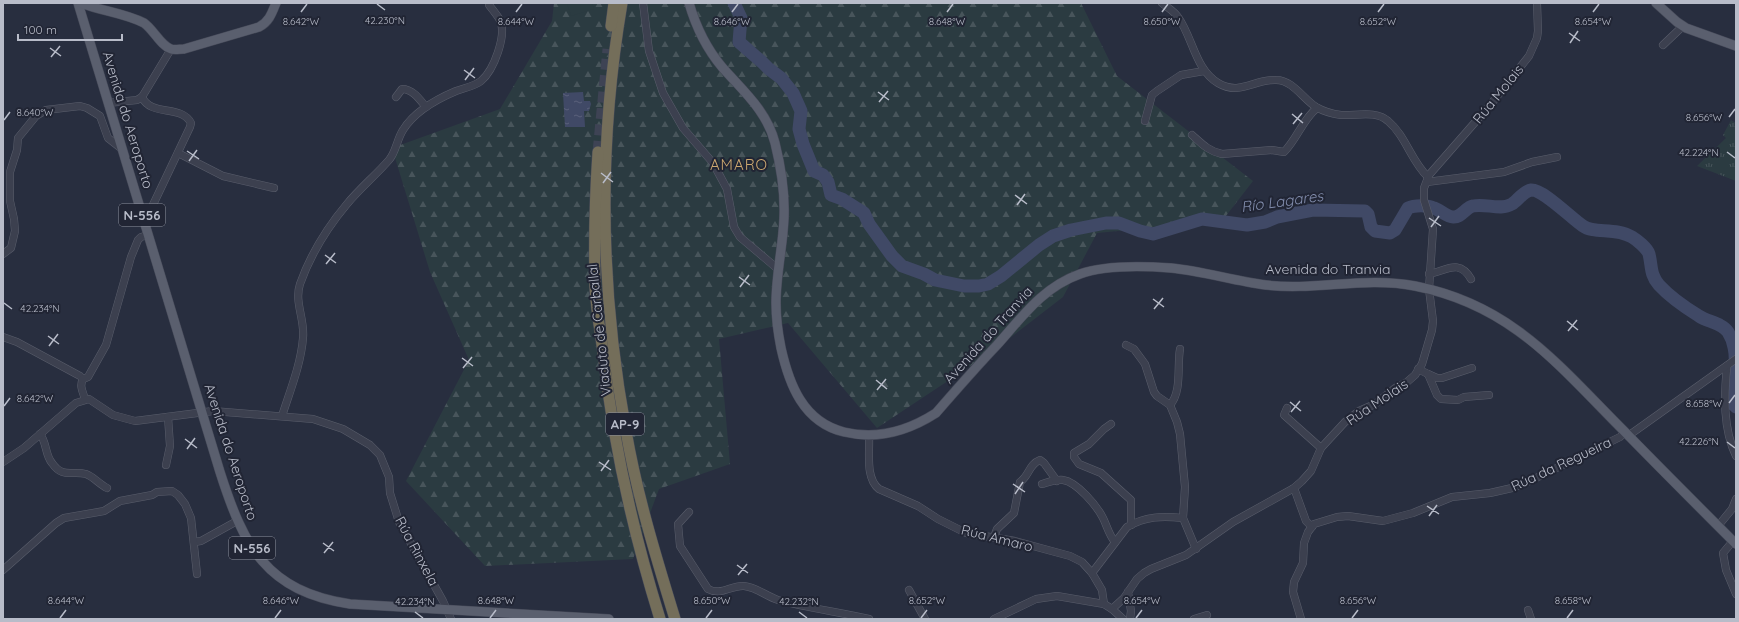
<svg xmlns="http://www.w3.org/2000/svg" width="1739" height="622" font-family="Quicksand,sans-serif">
	<defs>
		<pattern id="grass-tufts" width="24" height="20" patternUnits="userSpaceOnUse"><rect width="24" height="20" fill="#2b3b41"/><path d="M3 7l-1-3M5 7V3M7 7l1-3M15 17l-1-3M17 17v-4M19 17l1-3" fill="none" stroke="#48555b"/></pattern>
		<pattern id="forest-firs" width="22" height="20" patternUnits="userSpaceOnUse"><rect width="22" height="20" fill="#2b3b41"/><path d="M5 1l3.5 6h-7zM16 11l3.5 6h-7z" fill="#48555b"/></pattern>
		<pattern id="water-ripples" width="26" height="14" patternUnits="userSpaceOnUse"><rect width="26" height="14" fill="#404966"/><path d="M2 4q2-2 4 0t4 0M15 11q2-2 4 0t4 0" fill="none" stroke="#5a617b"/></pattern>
	</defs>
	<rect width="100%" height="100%" fill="#282e3f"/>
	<polygon fill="url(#grass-tufts)" points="1731,120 1736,123 1736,181 1697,166 1726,138 1723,135"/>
	<polygon fill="url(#forest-firs)" points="554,3 1081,3 1117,76 1253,181 1222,221 1097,233 1063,297 993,351 877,428 788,323 719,339 730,464 659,489 633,559 485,566 406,481 469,360 430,272 392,148 500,109 552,21"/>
	<polygon fill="#2b3b41" points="567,3 592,3 594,9 571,16"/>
	<polygon fill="url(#water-ripples)" points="583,92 584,101 590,101 591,104 589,111 584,111 585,127 565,127 563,93"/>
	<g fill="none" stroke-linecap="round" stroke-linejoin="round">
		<path stroke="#404966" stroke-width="13" d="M734 3 741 18 739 42 762 62 769 69 781 78 793 93 801 111 799 129 803 144 814 171 823 175 828 182 831 195 842 199 864 213 869 224 892 256 902 266 924 274 935 280 964 286H979L988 284 1001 276 1039 245 1053 236 1071 230 1106 223H1119L1140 231 1153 234 1202 219 1247 225 1265 222 1277 217 1313 210 1365 211 1368 214 1371 227 1375 231 1390 233 1395 230 1408 208C1414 205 1428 205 1434 208 1440 210 1447 217 1453 217 1461 218 1466 207 1473 206 1486 203 1500 211 1512 204 1517 201 1524 191 1531 190 1543 189 1572 219 1583 226 1594 234 1616 227 1632 237 1637 240 1647 248 1649 254 1652 266 1650 275 1659 285 1670 297 1686 308 1699 316 1708 322 1722 323 1728 332 1734 341 1736 354 1735 364 1734 375 1725 400 1736 407"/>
		<polyline stroke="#3e4354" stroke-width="11" stroke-dasharray="11 5.5" stroke-linecap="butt" points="598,152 608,49"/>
		<defs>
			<g id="minor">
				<polyline points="643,3 649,51 663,93 683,128 713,163 727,189 734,227 740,237 779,270"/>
				<path d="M1162 3C1168 8 1174 11 1178 17 1193 38 1195 69 1218 83 1240 96 1254 79 1276 80 1293 80 1303 99 1316 107 1323 111 1333 114 1341 115 1356 116 1376 110 1388 121 1406 136 1411 161 1428 177"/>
				<polyline points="1663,45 1683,26"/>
				<path d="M396 97 402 89C413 89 420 100 426 107"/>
				<polyline points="108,103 137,100 142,97"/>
				<polyline points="1145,121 1152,95 1157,91 1181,75 1204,71"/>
				<path d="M1192 135C1201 143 1208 151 1222 154L1272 150 1284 152C1297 139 1303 119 1317 108"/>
				<polyline points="178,153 223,176 274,188"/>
				<polyline points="1427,182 1504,172 1532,162 1557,157"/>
				<path d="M142 213 151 209 190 127 191 123C181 104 151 117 142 97L171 49"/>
				<polyline points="3,254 11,248 15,231 14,219 10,201 10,172 17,150 18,138 36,116 46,110 80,106 87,108 100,116 108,138 122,149"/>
				<path d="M1429 274C1446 271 1459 258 1471 279"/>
				<polyline points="3,337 17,342 80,376 83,379"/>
				<polyline points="1126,345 1134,349 1145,364 1154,392 1157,396 1170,405 1177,422 1180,434 1185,487 1183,518 1196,549"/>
				<path d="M1727 366C1724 396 1723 429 1736 456"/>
				<polyline points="1418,369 1428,374 1437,395 1441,399 1458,400 1464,397 1489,395"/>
				<polyline points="1428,374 1437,378 1442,378 1472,368"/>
				<path d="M85 399C83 392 79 386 83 379L88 377 106 345 131 257 138 240 141 237 148 235"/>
				<path d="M1170 405C1182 392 1177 366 1180 349"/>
				<polyline points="1287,408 1284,415 1321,448"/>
				<path d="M282 416C290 391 301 364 303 338 305 319 294 302 300 284 311 253 326 229 347 204 360 188 376 175 389 160 396 152 397 139 403 130 414 112 437 99 456 91 464 88 475 86 481 81 494 70 507 35 500 20 497 15 493 10 489 5V3"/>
				<polyline points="1111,424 1104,429 1089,444 1074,453 1074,457 1079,464 1101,473 1131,500 1131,525"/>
				<path d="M40 434C47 443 45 455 52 463 63 479 72 470 86 474 94 477 99 484 107 488"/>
				<path d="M869 436C870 452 865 478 879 489L918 506 938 519 966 533 1015 541 1070 556 1082 562 1092 573 1102 590 1104 604"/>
				<polyline points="1628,436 1736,359"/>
				<polyline points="3,462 24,448 76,403 89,399 113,415 135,421 213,411 313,419 343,429 370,445 380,455 389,477 390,493 399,522 443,601 451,619"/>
				<polyline points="166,465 170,446 168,417"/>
				<path d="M1042 484C1049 482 1057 479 1063 480 1077 482 1097 506 1103 518 1107 526 1109 535 1115 542"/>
				<polyline points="1294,488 1306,521 1312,527"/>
				<path d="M689 512 678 524 680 546 708 589C721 596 731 585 744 586 756 587 766 596 778 600 807 608 839 612 869 619"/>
				<polyline points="1718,526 1732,509 1736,499"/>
				<path d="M994 537 997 529 1014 513 1020 482C1029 476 1029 464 1040 460L1044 463 1057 481"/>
				<polyline points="1733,541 1723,553 1726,570 1736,594"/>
				<polyline points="194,542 201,541 237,521"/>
				<polyline points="3,570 56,523 64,518 104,511 120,501 152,495 157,492 172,491 178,495 185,504 191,518 197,574"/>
				<path d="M1092 573 1127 527C1146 516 1162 516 1183 518"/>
				<polyline points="909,590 925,619"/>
				<polyline points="1128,592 1131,611 1130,619"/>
				<polyline points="1112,609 1124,598 1137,579 1144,573 1151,569 1186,555 1233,522 1294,488 1302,481 1311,471 1321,448 1345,422 1359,411 1375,404 1395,388 1407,382 1415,375 1422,364 1432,330 1433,321 1429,289 1433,229 1424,200 1424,188 1429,175 1491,104 1529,56 1537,38 1538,31 1537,3"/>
				<polyline points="1528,610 1531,619"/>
				<polyline points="994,619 1036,599 1057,596 1104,604 1112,609 1123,619"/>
				<polyline points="1194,619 1207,615"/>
				<polyline points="1301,619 1293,592 1294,582 1303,563 1304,543 1308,532 1314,524 1337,517 1348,516 1383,521 1413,513 1452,497 1490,493 1512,488 1532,480 1620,437 1625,432"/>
			</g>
			<g id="major">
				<path d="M78 3 220 472C244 547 266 591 350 604L609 619"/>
				<path d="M81 3C101 11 125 13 144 23 153 29 161 46 171 49 174 50 180 49 184 49L259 27C269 22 272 13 276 3"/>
				<path d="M689 3C696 27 706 48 722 67 743 91 767 111 775 143 781 167 785 194 784 218 783 246 776 274 776 303 776 318 778 333 781 348 789 384 803 422 844 432 877 440 908 431 936 413 956 390 976 367 997 345 1022 317 1043 287 1080 274 1105 265 1144 266 1171 268 1203 271 1234 281 1266 285 1315 291 1365 276 1415 286 1512 305 1558 365 1624 431 1661 469 1699 507 1736 544"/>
				<polyline points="1656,3 1677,22 1686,28 1736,46"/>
			</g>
			<g id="highway">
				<path d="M622 3C598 144 600 290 626 431 637 495 656 557 675 619"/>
				<polyline points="611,26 614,3"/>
				<path d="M598 152C595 196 594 241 595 286 596 308 600 330 603 352 613 443 633 532 660 619"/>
			</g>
		</defs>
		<use href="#minor" stroke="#5a5e6c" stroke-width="8"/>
		<use href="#major" stroke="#454958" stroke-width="10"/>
		<use href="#highway" stroke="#474b59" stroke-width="12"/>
		<use href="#minor" stroke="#3c404f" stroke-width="7"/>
		<use href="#major" stroke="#5a5f6e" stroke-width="9"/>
		<use href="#highway" stroke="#746e5a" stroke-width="11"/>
	</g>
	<path fill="none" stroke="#b8bcc9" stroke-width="1.5" d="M377 4 385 10M301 12 307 4M516 12 522 4M732 12 738 4M947 12 953 4M1162 12 1168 4M1378 12 1384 4M1593 12 1599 4M1569 33 1580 41M1570 43 1578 31M50 48 61 56M51 57 60 46M464 70 475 78M465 80 474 68M878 92 889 100M879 102 888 91M1292 114 1303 123M1729 117 1735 109M4 120 10 112M1293 124 1302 113M187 151 199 159M1727 152 1735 158M189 161 197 150M601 173 613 182M603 183 611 172M1015 195 1027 204M1017 205 1025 194M1429 218 1441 226M1431 227 1439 216M325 255 336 263M326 264 335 253M739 277 750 285M740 287 749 275M1153 299 1164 307M4 303 12 309M1154 309 1163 298M1567 321 1578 330M1568 331 1577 320M48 336 59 344M49 346 58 334M462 358 473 366M463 368 472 357M876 380 887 389M877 390 886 379M1290 402 1301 411M1729 403 1735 395M4 406 10 398M1291 412 1300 401M185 439 197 448M1727 442 1735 448M187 449 195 438M599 462 611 470M601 471 609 460M1013 484 1025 492M1015 494 1023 482M1427 506 1439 514M1429 516 1437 505M323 543 334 551M324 553 333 542M737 565 748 573M738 575 747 564M415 612 423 618M799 612 807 618M60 618 66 610M275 618 281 610M490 618 496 610M706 618 712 610M921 618 927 610M1136 618 1142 610M1352 618 1358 610M1567 618 1573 610"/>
	<g text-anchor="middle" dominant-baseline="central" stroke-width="4" stroke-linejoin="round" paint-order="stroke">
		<g fill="#212534" stroke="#8b8f9c" stroke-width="1">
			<rect x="119" y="204" width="46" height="22" rx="3"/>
			<rect x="606" y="413" width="38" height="22" rx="3"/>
			<rect x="229" y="537" width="46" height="22" rx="3"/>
		</g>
		<g font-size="13" font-weight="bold" fill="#b8bcc9">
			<text x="142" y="215">N-556</text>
			<text x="625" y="424">AP-9</text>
			<text x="252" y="548">N-556</text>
		</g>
		<g font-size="14" fill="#b8bcc9" stroke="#212534">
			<text transform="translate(1498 94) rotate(-51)">Rúa Molais</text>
			<text transform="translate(128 120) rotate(73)">Avenida do Aeroporto</text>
			<text x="1328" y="269">Avenida do Tranvia</text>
			<text transform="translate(599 330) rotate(-96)">Viaduto de Carballal</text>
			<text transform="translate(988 335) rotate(-48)">Avenida do Tranvia</text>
			<text transform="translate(1377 402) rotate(-34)">Rúa Molais</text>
			<text transform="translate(231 452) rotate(72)">Avenida do Aeroporto</text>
			<text transform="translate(1561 464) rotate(-25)">Rúa da Regueira</text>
			<text transform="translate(997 538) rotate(14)">Rúa Amaro</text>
			<text transform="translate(417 551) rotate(62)">Rúa Rinxela</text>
		</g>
		<g font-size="15" letter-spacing="1" fill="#cca870" stroke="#212534">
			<text x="739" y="164">AMARO</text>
		</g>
		<g font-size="15" font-style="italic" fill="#838eae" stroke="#212534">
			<text transform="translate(1282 201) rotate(-8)">Río Lagares</text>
		</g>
	</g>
	<g font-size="10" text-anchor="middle" fill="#b8bcc9" stroke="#212534" stroke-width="4" stroke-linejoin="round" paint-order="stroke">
		<text x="385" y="24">42.230°N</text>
		<text x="301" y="25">8.642°W</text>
		<text x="516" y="25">8.644°W</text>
		<text x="732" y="25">8.646°W</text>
		<text x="947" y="25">8.648°W</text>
		<text x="1162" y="25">8.650°W</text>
		<text x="1378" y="25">8.652°W</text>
		<text x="1593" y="25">8.654°W</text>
		<text x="35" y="116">8.640°W</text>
		<text x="1704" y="121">8.656°W</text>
		<text x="1699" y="156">42.224°N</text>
		<text x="40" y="312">42.234°N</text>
		<text x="35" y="402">8.642°W</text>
		<text x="1704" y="407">8.658°W</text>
		<text x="1699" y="445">42.226°N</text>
		<text x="66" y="604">8.644°W</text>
		<text x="281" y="604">8.646°W</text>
		<text x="496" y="604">8.648°W</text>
		<text x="712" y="604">8.650°W</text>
		<text x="927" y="604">8.652°W</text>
		<text x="1142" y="604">8.654°W</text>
		<text x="1358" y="604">8.656°W</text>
		<text x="1573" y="604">8.658°W</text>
		<text x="415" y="605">42.234°N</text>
		<text x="799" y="605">42.232°N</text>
	</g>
	<rect width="1739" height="622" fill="none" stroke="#b8bcc9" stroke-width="8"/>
	<path d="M18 34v6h104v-6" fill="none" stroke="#b8bcc9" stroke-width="2"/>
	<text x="24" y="34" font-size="12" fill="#b8bcc9" stroke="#212534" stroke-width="3" paint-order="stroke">100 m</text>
</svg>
